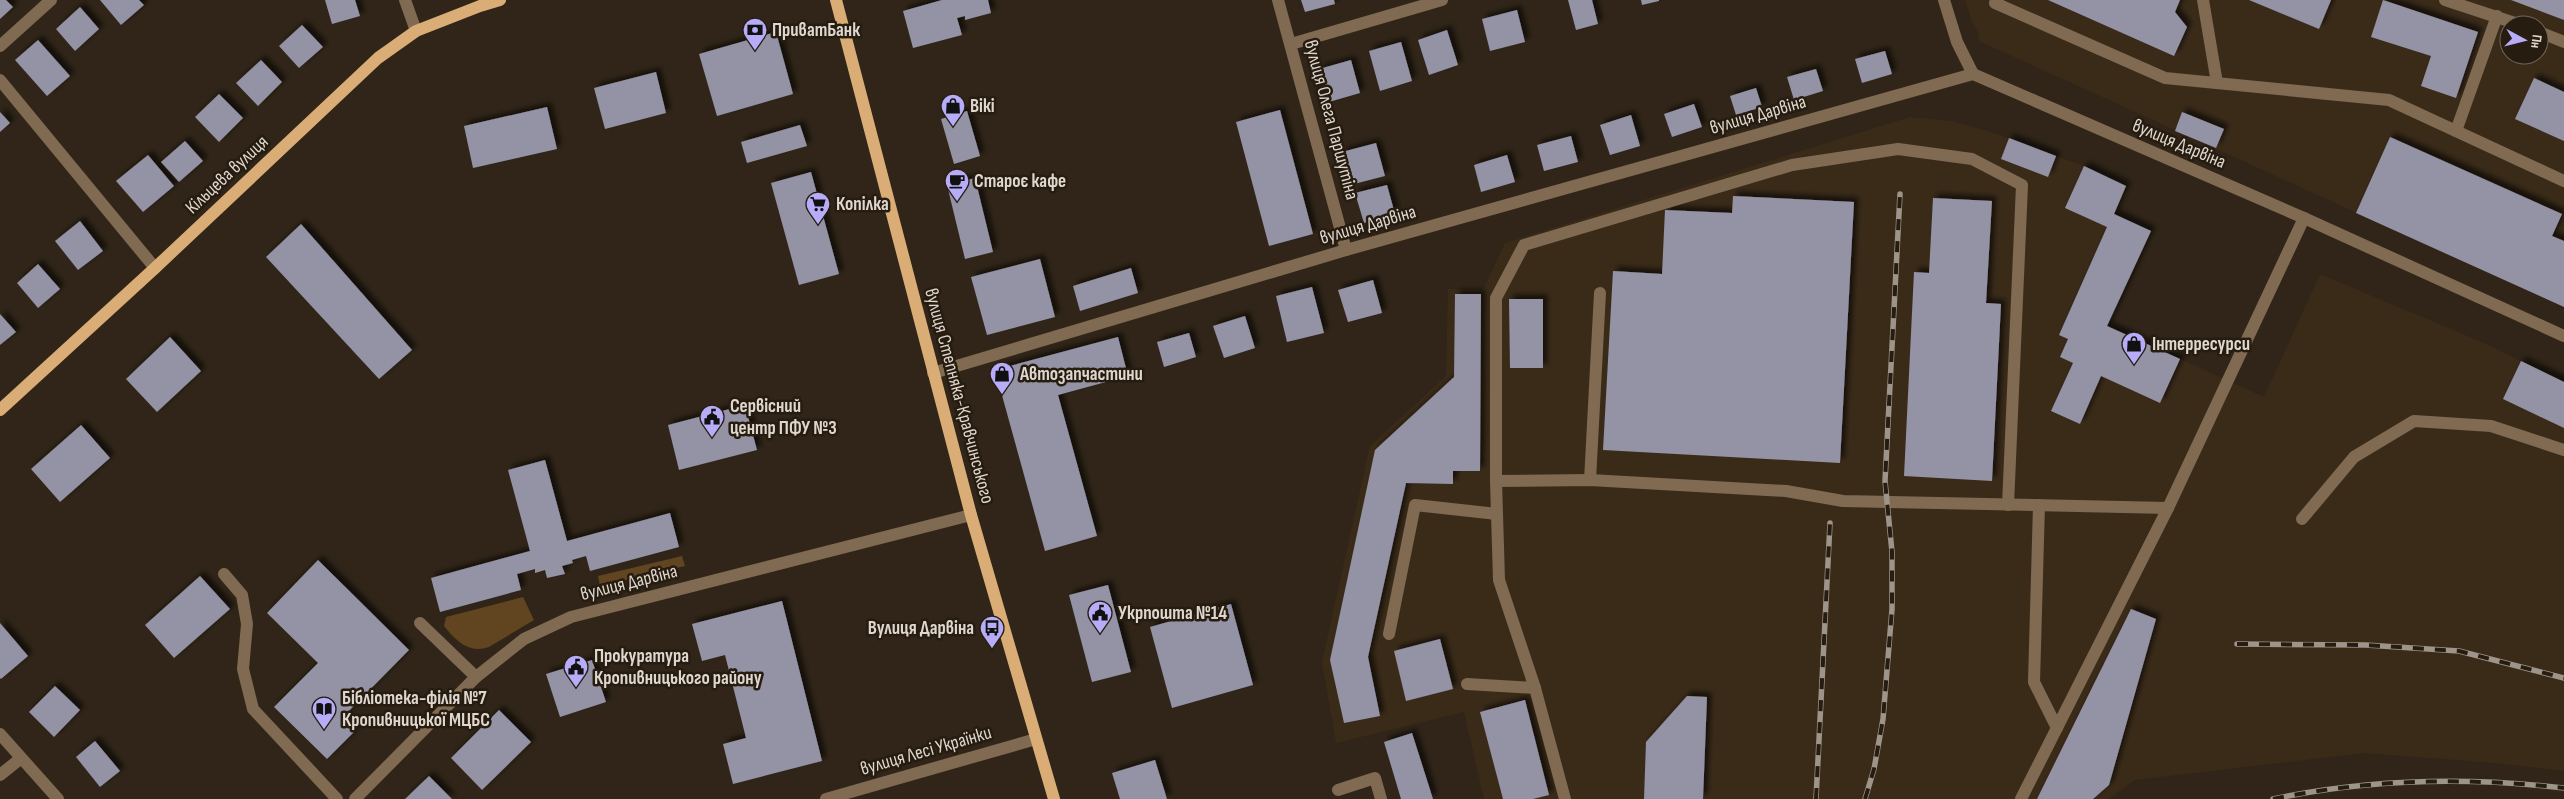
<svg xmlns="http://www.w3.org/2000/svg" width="2564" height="799" font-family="'Sofia Sans Condensed',sans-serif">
	<defs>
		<filter id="shadow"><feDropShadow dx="4.5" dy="-4.5" stdDeviation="2.5" flood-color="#0009"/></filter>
	</defs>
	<rect width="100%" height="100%" fill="#302518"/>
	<g fill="#3a2b19" fill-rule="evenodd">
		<path d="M1965 0H2564V307L1979 41V34L1972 22ZM2509 25H2539V55H2509Z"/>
		<polygon points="1910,117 1951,121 1988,131 2084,166 2126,186 2114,214 2151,231 2108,326 2264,397 2320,274 2484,343 2564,382 2564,771 2495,763 2364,753 2135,780 2108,799 1484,799 1464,712 1336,743 1322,662 1370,446 1446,376 1448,289 1483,290 1505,243"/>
	</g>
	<g fill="#614521">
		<polygon points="682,556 685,566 600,586 598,576"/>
		<path d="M523 597 534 620 489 647C469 654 456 641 444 626L446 617Z"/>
	</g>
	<g fill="#9492a5" filter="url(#shadow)">
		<polygon points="0,0 6,0 13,7 0,19"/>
		<polygon points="100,0 139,0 144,5 121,25"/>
		<polygon points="325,0 355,0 360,16 332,24"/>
		<polygon points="942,0 988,0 991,13 965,20 965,16 957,18 962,35 913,48 903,11"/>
		<polygon points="1301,0 1334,0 1335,4 1305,12"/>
		<polygon points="1568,0 1592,0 1598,24 1576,30"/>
		<polygon points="1641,0 1659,0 1659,1 1642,5"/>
		<polygon points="2048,0 2180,0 2175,12 2187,27 2174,56"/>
		<polygon points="2249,0 2331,0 2319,29"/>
		<polygon points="2383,0 2478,32 2456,98 2421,86 2431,56 2371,37"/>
		<polygon points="2511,0 2564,0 2564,20"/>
		<polygon points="80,7 99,29 75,51 56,29"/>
		<polygon points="1517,10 1525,42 1490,51 1482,19"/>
		<polygon points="302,25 323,47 299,68 279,46"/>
		<polygon points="1447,30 1458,65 1429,75 1418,40"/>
		<polygon points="776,32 793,94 717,116 699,54"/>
		<polygon points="38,40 70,76 47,96 15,60"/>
		<polygon points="1401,42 1412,81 1380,91 1369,51"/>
		<polygon points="1885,51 1892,74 1862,83 1855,59"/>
		<polygon points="261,60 282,82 258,106 236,83"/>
		<polygon points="1351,60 1360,93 1329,102 1319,69"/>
		<polygon points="1816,69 1823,91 1794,100 1787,77"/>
		<polygon points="656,72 666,113 605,129 594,88"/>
		<polygon points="2534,78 2564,92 2564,141 2515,119"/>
		<polygon points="1756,88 1762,107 1736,115 1730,96"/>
		<polygon points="219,94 243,118 219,142 195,117"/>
		<polygon points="1694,104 1702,127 1672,137 1664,114"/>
		<polygon points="547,107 557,149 473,168 464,126"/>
		<polygon points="1280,110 1313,234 1269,246 1236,122"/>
		<polygon points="967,111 980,156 954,164 941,119"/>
		<polygon points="0,112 10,123 0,132"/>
		<polygon points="2182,112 2224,129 2216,148 2175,131"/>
		<polygon points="1631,115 1640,146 1610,155 1600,125"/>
		<polygon points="800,125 807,146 747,163 741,142"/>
		<polygon points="1571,136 1578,162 1544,171 1537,145"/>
		<polygon points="2390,137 2562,214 2552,236 2564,241 2564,307 2356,213"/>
		<polygon points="2009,138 2056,156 2048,177 2001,159"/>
		<polygon points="185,141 203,161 179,182 161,162"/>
		<polygon points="1376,143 1385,176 1350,185 1342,152"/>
		<polygon points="148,155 174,186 143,212 116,181"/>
		<polygon points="1507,155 1515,182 1481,192 1474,165"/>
		<polygon points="2084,166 2126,186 2114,214 2151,231 2107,326 2180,359 2160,403 2101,376 2080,424 2051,411 2073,363 2060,357 2068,339 2059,335 2107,227 2065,208"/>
		<polygon points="811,172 839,274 799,285 771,183"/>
		<polygon points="975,178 993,252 965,259 947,185"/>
		<polygon points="1387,185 1395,214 1364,223 1355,193"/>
		<polygon points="1733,196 1854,202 1840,463 1603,450 1613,271 1662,274 1665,210 1732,213"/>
		<polygon points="1933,198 1992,201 1986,303 2001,304 1992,481 1904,476 1914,272 1929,273"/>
		<polygon points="80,221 103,251 78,270 55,241"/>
		<polygon points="301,224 412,350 379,379 266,257"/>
		<polygon points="1040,259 1055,317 987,335 971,277"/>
		<polygon points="38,264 60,289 38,308 17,283"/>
		<polygon points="1131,268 1138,293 1080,311 1073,286"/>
		<polygon points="1373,280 1382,313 1348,322 1338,290"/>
		<polygon points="1312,287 1324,333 1287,342 1276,296"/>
		<polygon points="1455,294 1481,294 1480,471 1453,471 1453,484 1406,483 1368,657 1380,716 1344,723 1330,660 1375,450 1454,377"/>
		<polygon points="1509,299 1543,299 1543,368 1510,368"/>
		<polygon points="0,314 16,332 0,345"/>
		<polygon points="1245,316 1255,348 1224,358 1213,326"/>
		<polygon points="1189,333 1196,357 1164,367 1157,342"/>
		<polygon points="170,337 201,371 157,412 126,379"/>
		<polygon points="1118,337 1128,376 1058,395 1097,536 1045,551 995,370"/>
		<polygon points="2521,361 2564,382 2564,428 2503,399"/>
		<polygon points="745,405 757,450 679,470 668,425"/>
		<polygon points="81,425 110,458 60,502 31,469"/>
		<polygon points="545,460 567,541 670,513 679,547 590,571 586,556 572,560 573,563 562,566 565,574 547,578 545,570 535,573 535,569 517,574 521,590 440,612 431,578 530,551 508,470"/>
		<polygon points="318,560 409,650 342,718 355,731 327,759 274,707 318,663 267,613"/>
		<polygon points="200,576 230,609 174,658 145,625"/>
		<polygon points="1108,585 1131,672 1092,682 1069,595"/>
		<polygon points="782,601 822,761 733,784 723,744 746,738 725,655 702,661 692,624"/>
		<polygon points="1231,604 1253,685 1172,708 1150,627"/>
		<polygon points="2131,609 2156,619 2109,785 2093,799 2037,799"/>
		<polygon points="0,623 28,656 1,679 0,678"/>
		<polygon points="1440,639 1453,689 1406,701 1394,651"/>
		<polygon points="592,660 606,702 560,717 546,674"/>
		<polygon points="55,686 80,710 54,737 29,712"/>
		<polygon points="1687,696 1707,697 1703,799 1644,799 1646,742"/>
		<polygon points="1525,700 1549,795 1533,799 1503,799 1480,712"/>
		<polygon points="499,710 531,742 482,790 451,758"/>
		<polygon points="1412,733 1433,799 1401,799 1384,742"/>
		<polygon points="95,741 120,771 100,787 76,757"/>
		<polygon points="1155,760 1167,799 1120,799 1112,773"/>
		<polygon points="429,776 452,799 405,799"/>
	</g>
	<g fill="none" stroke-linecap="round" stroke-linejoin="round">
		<g stroke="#806a51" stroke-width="12">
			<polyline points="405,0 416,31"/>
			<polyline points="1278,0 1346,250"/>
			<polyline points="1944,0 1957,42 1973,74"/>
			<polyline points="1996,0 1995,3 2165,78 2389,100 2564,181"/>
			<polyline points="2203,0 2217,83"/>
			<polyline points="2445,0 2521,25"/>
			<polyline points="2539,32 2564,42"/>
			<polyline points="1291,44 1442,0"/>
			<polyline points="0,46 51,0"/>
			<polyline points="0,80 155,268"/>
			<polyline points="2456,131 2497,16"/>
			<polyline points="933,373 1346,250 1973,74 2304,218 2564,336"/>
			<polyline points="1590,480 1600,293"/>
			<polyline points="1496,481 1496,298 1524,245 1792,165 1898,149 1972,159 2022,185 2008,505"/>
			<polyline points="2039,505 2034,682 2057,728"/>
			<polyline points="2302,519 2354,457 2414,421 2491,426 2564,450"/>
			<polyline points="224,574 242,595 247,624 243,669 253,709 337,799"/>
			<polyline points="420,623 476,677"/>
			<polyline points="1389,634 1415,505 1497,514"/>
			<polyline points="1467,684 1535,688"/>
			<polyline points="0,734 58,799"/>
			<polyline points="0,775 20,759"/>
			<polyline points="1338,790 1375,778 1381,799"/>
			<polyline points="355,799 476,677 524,639 571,617 971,515"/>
			<polyline points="826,799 1036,739"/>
			<polyline points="1565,799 1535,688 1499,580 1496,481 1590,480 1786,491 1843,501 2168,508 2304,218"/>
			<polyline points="2021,799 2168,508"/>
		</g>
		<g stroke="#daad76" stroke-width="12">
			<polyline points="836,0 971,515 1054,799"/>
			<polyline points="0,410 155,268 378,58 416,31 480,6 500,0"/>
		</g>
		<defs>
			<g id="rail">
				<polyline points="2237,644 2366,645 2459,651 2564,678"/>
				<polyline points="1816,799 1830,523"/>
				<polyline points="1865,799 1874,769 1883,719 1892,609 1892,552 1885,481 1900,194"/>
				<path d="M2273 799C2369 779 2467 777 2564 788"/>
			</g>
		</defs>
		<use href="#rail" stroke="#9d948a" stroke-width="5.5"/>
		<use href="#rail" stroke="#261c0f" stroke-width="4" stroke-dasharray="11" stroke-linecap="butt"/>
	</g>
	<defs>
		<symbol id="bank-pin" viewBox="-11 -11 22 30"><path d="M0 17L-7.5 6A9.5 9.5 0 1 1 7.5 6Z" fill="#b6acf8" stroke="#261c0f"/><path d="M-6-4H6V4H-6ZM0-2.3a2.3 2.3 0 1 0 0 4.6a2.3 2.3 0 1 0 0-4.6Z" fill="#111"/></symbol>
		<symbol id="shop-pin" viewBox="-11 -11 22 30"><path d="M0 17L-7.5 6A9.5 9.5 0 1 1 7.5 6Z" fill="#b6acf8" stroke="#261c0f"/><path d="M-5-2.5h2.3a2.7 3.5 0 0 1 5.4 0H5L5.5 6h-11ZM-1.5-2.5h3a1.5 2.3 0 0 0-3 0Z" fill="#111"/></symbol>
		<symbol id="cafe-pin" viewBox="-11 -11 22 30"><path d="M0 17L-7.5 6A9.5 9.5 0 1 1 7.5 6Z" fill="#b6acf8" stroke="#261c0f"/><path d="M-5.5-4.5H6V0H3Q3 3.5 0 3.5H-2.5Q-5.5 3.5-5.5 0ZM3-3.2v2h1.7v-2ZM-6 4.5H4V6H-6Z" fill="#111"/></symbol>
		<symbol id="supermarket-pin" viewBox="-11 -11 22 30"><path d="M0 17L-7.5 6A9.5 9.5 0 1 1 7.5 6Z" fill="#b6acf8" stroke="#261c0f"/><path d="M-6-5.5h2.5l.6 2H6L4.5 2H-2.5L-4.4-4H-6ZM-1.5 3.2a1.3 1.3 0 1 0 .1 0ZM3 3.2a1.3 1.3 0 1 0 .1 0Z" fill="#111"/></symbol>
		<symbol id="civic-pin" viewBox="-11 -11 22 30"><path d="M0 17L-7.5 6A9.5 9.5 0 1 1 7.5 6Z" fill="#b6acf8" stroke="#261c0f"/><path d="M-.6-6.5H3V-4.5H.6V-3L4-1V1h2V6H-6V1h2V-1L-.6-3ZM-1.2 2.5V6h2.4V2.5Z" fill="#111"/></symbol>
		<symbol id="bus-pin" viewBox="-11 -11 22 30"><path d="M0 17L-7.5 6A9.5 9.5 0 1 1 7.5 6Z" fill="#b6acf8" stroke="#261c0f"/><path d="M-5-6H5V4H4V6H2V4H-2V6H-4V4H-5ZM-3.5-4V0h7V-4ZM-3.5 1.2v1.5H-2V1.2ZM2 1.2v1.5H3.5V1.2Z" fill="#111"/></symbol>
		<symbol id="library-pin" viewBox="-11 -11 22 30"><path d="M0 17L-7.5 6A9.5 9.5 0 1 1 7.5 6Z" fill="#b6acf8" stroke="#261c0f"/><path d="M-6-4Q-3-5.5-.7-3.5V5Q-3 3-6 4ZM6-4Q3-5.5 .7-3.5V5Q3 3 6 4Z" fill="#111"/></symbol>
	</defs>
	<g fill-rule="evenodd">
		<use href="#bank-pin" x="741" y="16" width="28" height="38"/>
		<use href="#shop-pin" x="939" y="92" width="28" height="38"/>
		<use href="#cafe-pin" x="943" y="167" width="28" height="38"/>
		<use href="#supermarket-pin" x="804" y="190" width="28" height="38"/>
		<use href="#shop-pin" x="2120" y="330" width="28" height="38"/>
		<use href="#shop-pin" x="988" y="360" width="28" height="38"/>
		<use href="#civic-pin" x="698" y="403" width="28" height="38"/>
		<use href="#civic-pin" x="1086" y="599" width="28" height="38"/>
		<use href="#bus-pin" x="978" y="614" width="28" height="38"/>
		<use href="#civic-pin" x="562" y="653" width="28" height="38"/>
		<use href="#library-pin" x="310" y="695" width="28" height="38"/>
	</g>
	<g text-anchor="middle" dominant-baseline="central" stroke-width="5" stroke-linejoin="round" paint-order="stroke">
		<g font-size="19" font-weight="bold" fill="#dfd7cf" stroke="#261c0f" text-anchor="start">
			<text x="772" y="30">ПриватБанк</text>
			<text x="970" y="106">Вікі</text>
			<text x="974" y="181">Староє кафе</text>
			<text x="836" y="204">Копілка</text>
			<text x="2152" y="344">Інтерресурси</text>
			<text x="1020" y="374">Автозапчастини</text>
			<text x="730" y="406">Сервісний<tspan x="730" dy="22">центр ПФУ №3</tspan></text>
			<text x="1118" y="613">Укрпошта №14</text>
			<text x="974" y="628" text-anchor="end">Вулиця Дарвіна</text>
			<text x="594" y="656">Прокуратура<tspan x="594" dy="22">Кропивницького району</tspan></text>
			<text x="342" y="698">Бібліотека-філія №7<tspan x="342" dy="22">Кропивницької МЦБС</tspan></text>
		</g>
		<g font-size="19" fill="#dfd7cf" stroke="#261c0f">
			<text transform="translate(1758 115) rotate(-16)">вулиця Дарвіна</text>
			<text transform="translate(1331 120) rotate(75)">вулиця Олега Паршутіна</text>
			<text transform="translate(2179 144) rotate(23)">вулиця Дарвіна</text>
			<text transform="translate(227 175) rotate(-43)">Кільцева вулиця</text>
			<text transform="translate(1368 225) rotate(-16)">вулиця Дарвіна</text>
			<text transform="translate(959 396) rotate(75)">вулиця Степняка-Кравчинського</text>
			<text transform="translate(629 583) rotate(-14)">вулиця Дарвіна</text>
			<text transform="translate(926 751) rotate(-16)">вулиця Лесі Українки</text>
		</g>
	</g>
	<g transform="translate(2524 40) rotate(97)"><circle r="24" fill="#261c0f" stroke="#70675c"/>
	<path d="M0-4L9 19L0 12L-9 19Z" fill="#b6acf8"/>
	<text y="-8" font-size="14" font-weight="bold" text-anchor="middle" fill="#dfd7cf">Пн</text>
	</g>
</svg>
